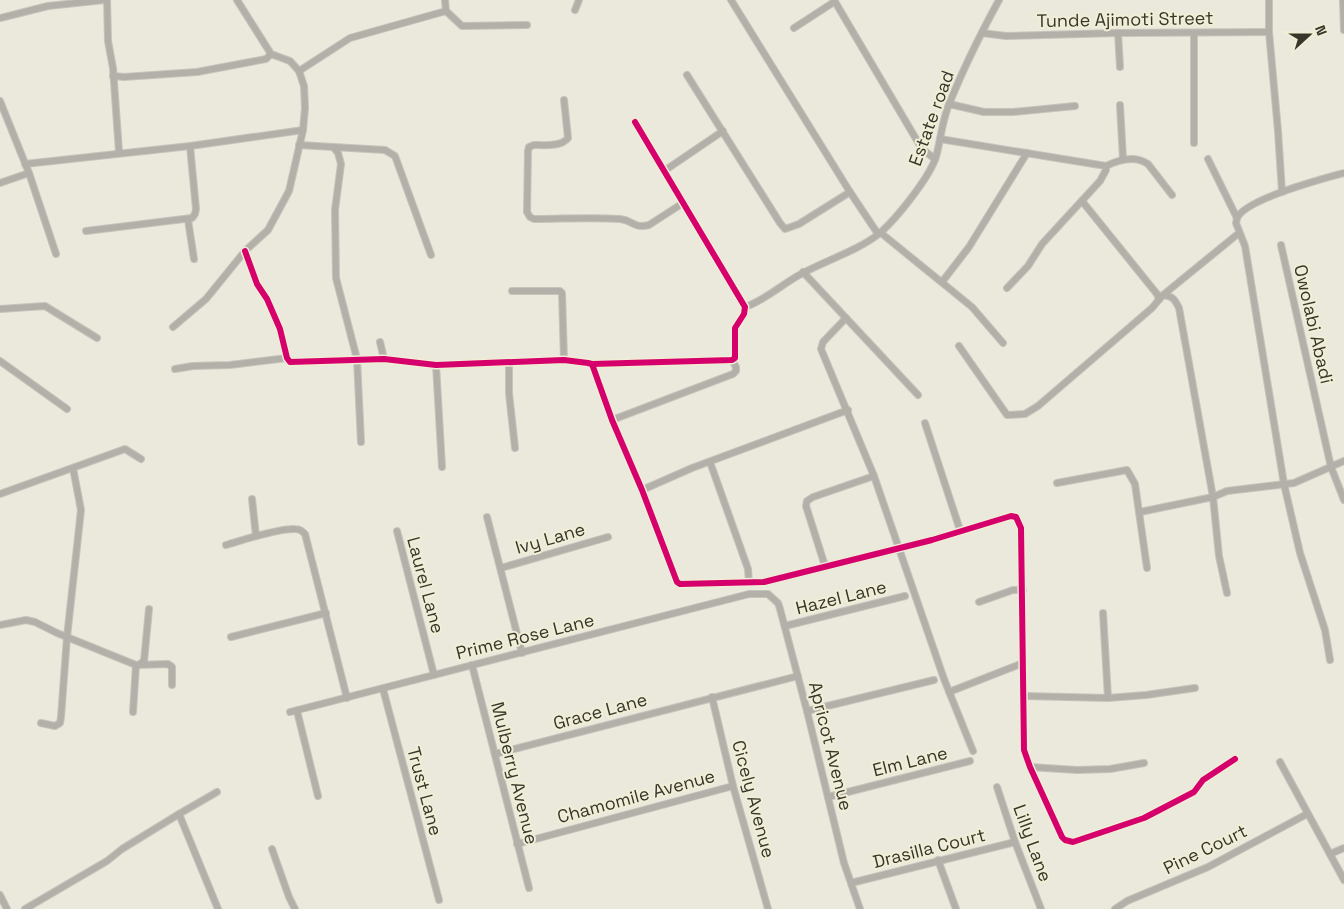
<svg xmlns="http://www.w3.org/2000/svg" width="1344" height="909" font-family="'Space Grotesk',sans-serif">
	<rect width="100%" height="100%" fill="#ebe9dc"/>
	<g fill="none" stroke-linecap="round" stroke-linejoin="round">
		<defs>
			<g id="minor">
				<polyline points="107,0 108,41 113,68 119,152"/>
				<polyline points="731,0 850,192 878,234"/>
				<polyline points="834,0 922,149 935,159"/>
				<polyline points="1269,0 1269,32 1278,131 1282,192"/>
				<polyline points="1343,0 1344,30"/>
				<polyline points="575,10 579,0"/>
				<polyline points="446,11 462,26 527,25"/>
				<polyline points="0,18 48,6 104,0"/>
				<polyline points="794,28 834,2"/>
				<polyline points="982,33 1006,36 1118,33 1269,32"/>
				<polyline points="1118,33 1120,67"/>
				<polyline points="1194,33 1194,143"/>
				<polyline points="299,71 350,38 446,11 445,0"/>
				<polyline points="687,75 780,223 785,229 799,224 850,192"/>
				<polyline points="113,76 124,77 197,72 266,59 271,54"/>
				<path d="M564 100 568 138C561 147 544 145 534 145L529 147 528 151 527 212 530 217 534 219C562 219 592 217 620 219 633 220 633 229 649 225L683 203"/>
				<polyline points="0,101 29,173 56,254"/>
				<polyline points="949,104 984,112 1013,112 1075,106"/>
				<polyline points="1120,105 1123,159"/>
				<path d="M940 139 1106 166C1120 159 1135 155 1148 164L1172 195"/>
				<polyline points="299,145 385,150 395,156 431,255"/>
				<polyline points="334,148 338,153 341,164 335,210 336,278 357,359 361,442"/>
				<polyline points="1208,159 1237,218 1236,223 1245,246 1284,484 1300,553 1325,630 1330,660"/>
				<polyline points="25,164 190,146 303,130"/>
				<polyline points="664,171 723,131"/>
				<polyline points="0,183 29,173"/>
				<polyline points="1082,201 1157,294 1159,299"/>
				<path d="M1237 218C1246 199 1322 179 1344 173"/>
				<polyline points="188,220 194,259"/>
				<polyline points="86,231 192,218 195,214 196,209 190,146"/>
				<polyline points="881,233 972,307 1003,343"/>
				<polyline points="1281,245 1331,467 1344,500"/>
				<polyline points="245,251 257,284 267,299 280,329 287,358 290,362 384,359 436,365 564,360 588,363 592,364 732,360 735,358 735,328 744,314 745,307 635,122"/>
				<polyline points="803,272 918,395"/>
				<polyline points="942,282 969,247 1027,153"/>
				<polyline points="1007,288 1028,266 1042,244 1100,181 1106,170 1106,166"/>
				<polyline points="512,291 560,291 562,293 564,360"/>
				<polyline points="1163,295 1239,233"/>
				<path d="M745 307C766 300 783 283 803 273 827 260 859 250 880 233 897 218 929 178 936 157 941 139 942 119 950 102 964 67 981 33 999 0"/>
				<polyline points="0,309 45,306 97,338"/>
				<polyline points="846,318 823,342 821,349 874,476 944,679 973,751"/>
				<polyline points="173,327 206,299 245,251 268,230 289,191 303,130 305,108 304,86 299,71 290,61 271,54 237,0"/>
				<polyline points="380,342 384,359"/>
				<path d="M959 346 1007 415 1025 414 1038 406 1152 308 1163 295C1173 296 1175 300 1179 308L1213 497 1140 512"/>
				<polyline points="0,361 67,409"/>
				<polyline points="509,362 509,393 515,448"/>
				<polyline points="592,364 612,420 642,490 677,582 680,584 764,582 932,540 1011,516 1016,517 1021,528 1024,750 1030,767 1062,837 1065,840 1073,842 1144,818 1194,792 1203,780 1235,759"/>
				<polyline points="436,365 442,467"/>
				<polyline points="175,369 193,366 230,365 287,358"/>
				<polyline points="612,420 733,374 736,371 736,367 732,360"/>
				<polyline points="925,423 960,530"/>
				<polyline points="710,462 748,569 749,582"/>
				<polyline points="1057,483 1127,470 1135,484 1147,568"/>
				<polyline points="642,490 692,468 848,410"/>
				<polyline points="0,494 125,449 141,459"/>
				<polyline points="252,499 256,536"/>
				<polyline points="487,517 522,653"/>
				<polyline points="397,531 434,675"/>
				<path d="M226 545C243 540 279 528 295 529 300 529 302 531 305 534L347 698"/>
				<polyline points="825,566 806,506 807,501 813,497 874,476"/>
				<polyline points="501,568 608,537"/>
				<polyline points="1227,593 1219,556 1213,497 1227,491 1294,483 1344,461"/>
				<polyline points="979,602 1013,590 1023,590"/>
				<polyline points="1103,613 1108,698"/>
				<polyline points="0,625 26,620 35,622 57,633 136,665 168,664 172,667 172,685"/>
				<polyline points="785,626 905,596"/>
				<polyline points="231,637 326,613"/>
				<polyline points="140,664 144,661 149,609"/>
				<polyline points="472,665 529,888"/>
				<polyline points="383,689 439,900"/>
				<polyline points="949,692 1023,663"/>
				<polyline points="1024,696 1108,698 1146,695 1195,688"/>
				<polyline points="712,697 733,786 768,909"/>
				<polyline points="297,711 318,796"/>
				<polyline points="807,711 934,680"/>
				<polyline points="133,712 136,665"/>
				<polyline points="290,712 749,594 768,594 778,603 780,609 807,711 844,863 860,909"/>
				<polyline points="41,723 55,726 60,723 61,717 67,637 81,510 73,468"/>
				<polyline points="495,754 798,676"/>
				<polyline points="1280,762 1344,880"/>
				<polyline points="1030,767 1077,770 1110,769 1144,763"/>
				<polyline points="997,787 1015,842 1041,909"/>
				<polyline points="217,792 179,814 218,909"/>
				<polyline points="828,797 970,761"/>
				<polyline points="517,844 733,786"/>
				<polyline points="272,849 289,897 295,909"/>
				<polyline points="1330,854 1344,848"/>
				<polyline points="938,860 956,909"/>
				<polyline points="851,883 1015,842"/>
				<polyline points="0,895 7,909"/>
				<polyline points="25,909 107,861 122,849 179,814"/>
				<polyline points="1115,909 1127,901 1208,867 1307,814"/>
			</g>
		</defs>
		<use href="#minor" stroke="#c5c4bb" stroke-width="8"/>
		<use href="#minor" stroke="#b3afa9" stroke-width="6"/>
		<defs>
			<g id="cycleway">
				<polyline points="245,251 257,284 267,299 280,329 287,358 290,362 384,359 436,365 564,360 588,363 592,364 732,360 735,358 735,328 744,314 745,307 635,122"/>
				<polyline points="592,364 612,420 642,490 677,582 680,584 764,582 932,540 1011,516 1016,517 1021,528 1024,750 1030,767 1062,837 1065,840 1073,842 1144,818 1194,792 1203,780 1235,759"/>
			</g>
		</defs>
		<use href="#cycleway" stroke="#f1eed6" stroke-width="9"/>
		<use href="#cycleway" stroke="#d6006c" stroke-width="6"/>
	</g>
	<g text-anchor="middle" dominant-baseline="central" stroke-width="4" stroke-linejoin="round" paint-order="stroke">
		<g font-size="18" fill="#37362d" stroke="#f1eed6">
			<text transform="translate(1125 19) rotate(-1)">Tunde Ajimoti Street</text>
			<text transform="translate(931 118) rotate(-70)">Estate road</text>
			<text transform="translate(1314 324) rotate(77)">Owolabi Abadi</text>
			<text transform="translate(550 538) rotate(-16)">Ivy Lane</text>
			<text transform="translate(426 585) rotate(75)">Laurel Lane</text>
			<text transform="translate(841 597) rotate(-14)">Hazel Lane</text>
			<text transform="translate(525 636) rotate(-14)">Prime Rose Lane</text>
			<text transform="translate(600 711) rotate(-15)">Grace Lane</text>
			<text transform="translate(831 746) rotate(76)">Apricot Avenue</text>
			<text transform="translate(910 761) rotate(-14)">Elm Lane</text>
			<text transform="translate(515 773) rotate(76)">Mulberry Avenue</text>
			<text transform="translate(425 791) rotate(75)">Trust Lane</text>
			<text transform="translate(636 796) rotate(-15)">Chamomile Avenue</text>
			<text transform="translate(754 799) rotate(75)">Cicely Avenue</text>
			<text transform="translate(1033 843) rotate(70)">Lilly Lane</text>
			<text transform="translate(929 848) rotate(-14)">Drasilla Court</text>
			<text transform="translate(1205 849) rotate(-26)">Pine Court</text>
		</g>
	</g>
	<g transform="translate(1309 35) rotate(69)" stroke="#f1eed6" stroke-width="4" paint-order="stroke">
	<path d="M0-4L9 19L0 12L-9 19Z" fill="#37362d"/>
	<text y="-8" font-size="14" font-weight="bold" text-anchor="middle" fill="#37362d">N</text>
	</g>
</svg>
